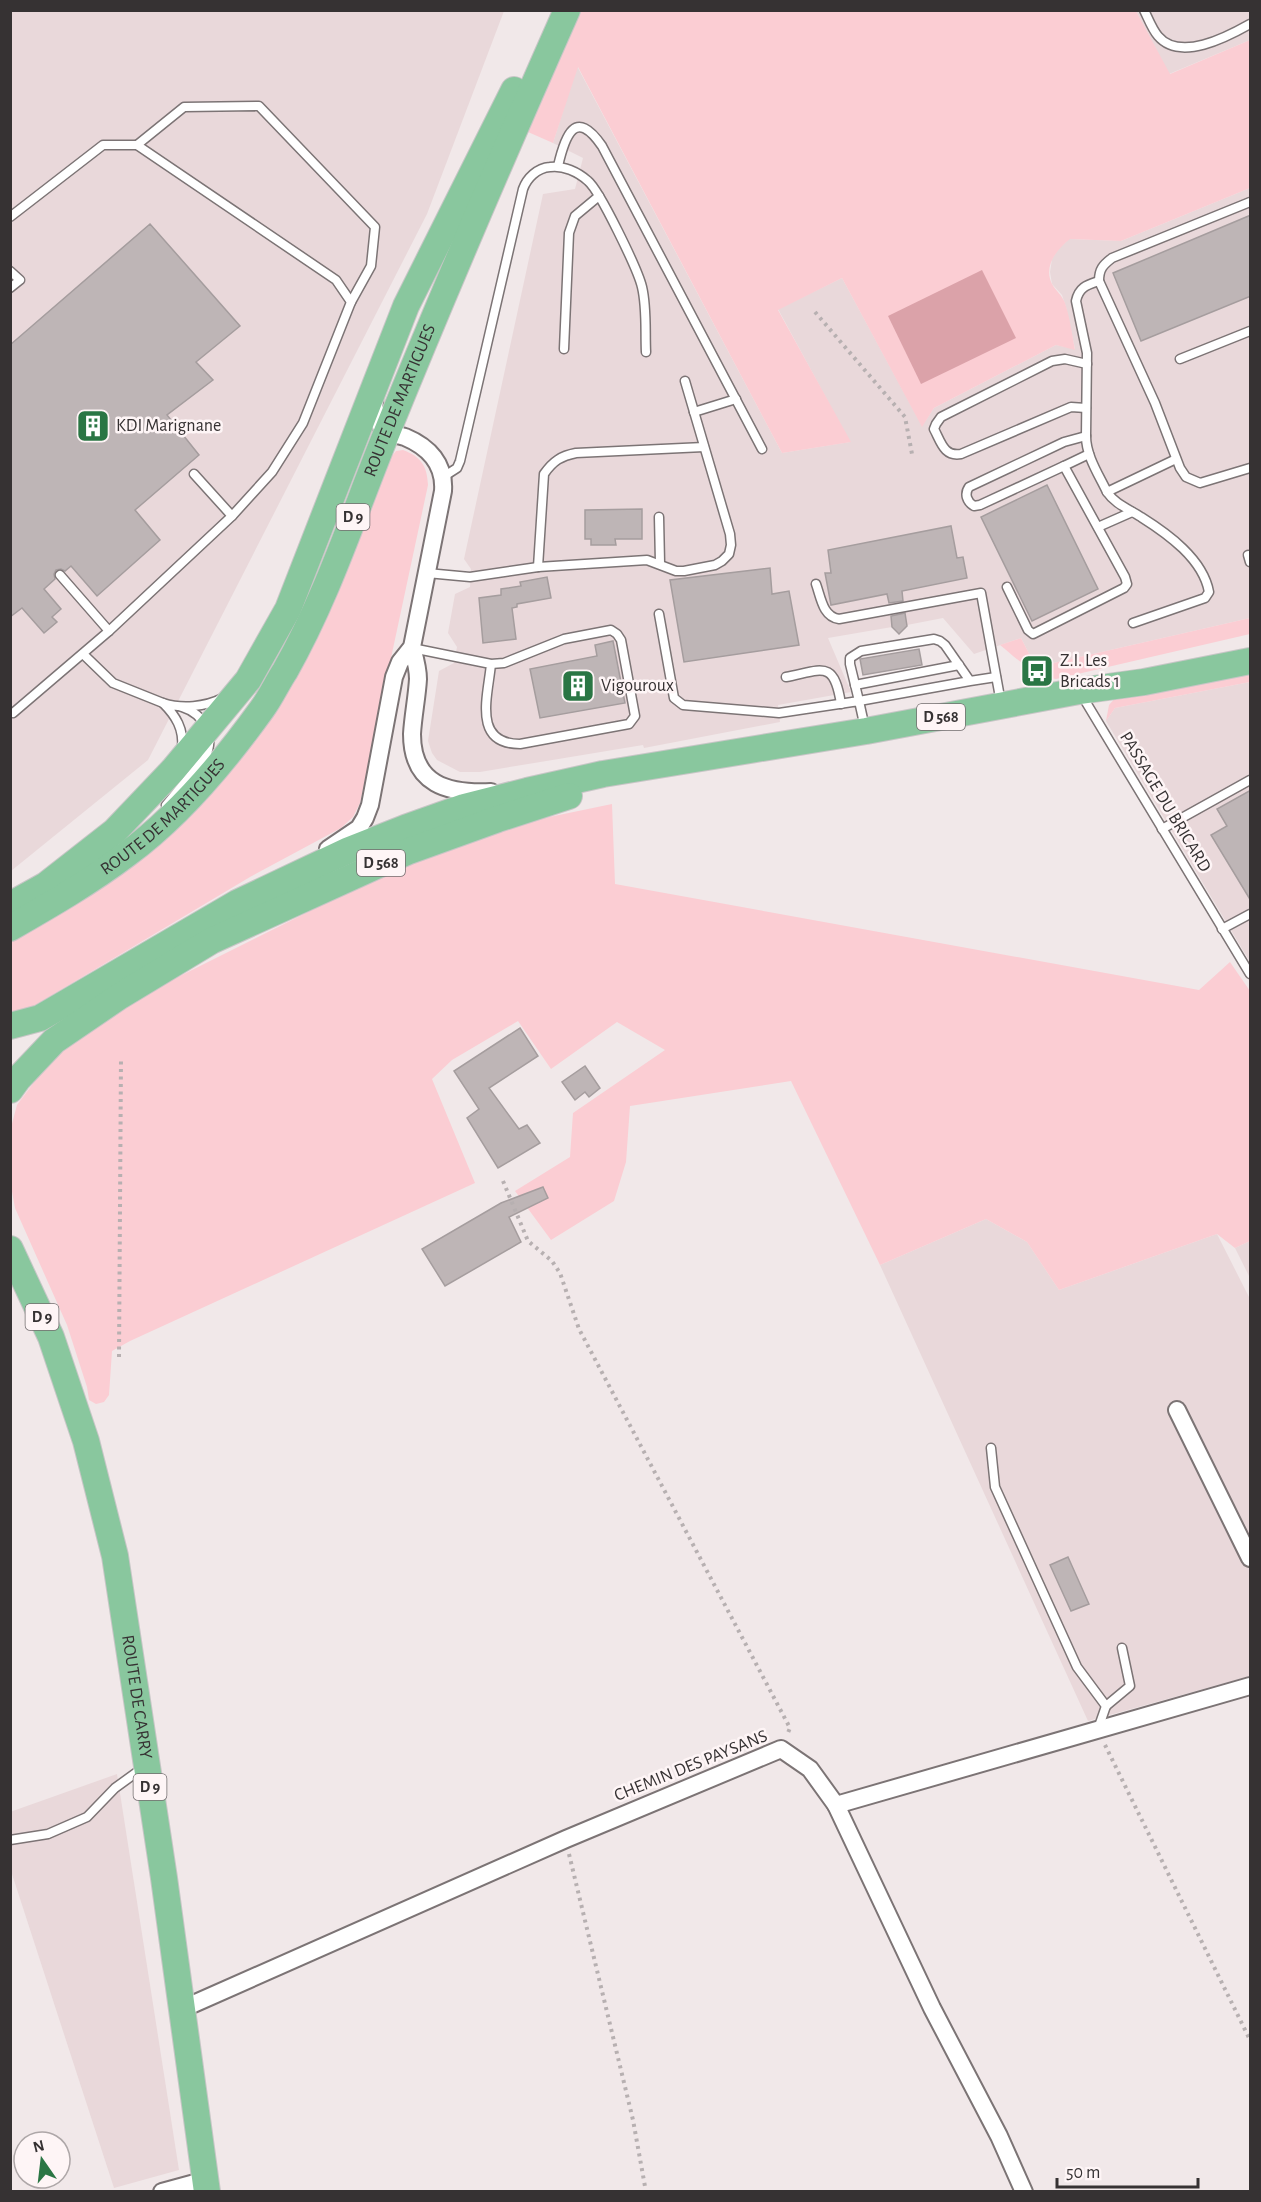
<svg xmlns="http://www.w3.org/2000/svg" width="1261" height="2202" font-family="'Alegreya Sans',sans-serif">
	<rect width="100%" height="100%" fill="#f1e8e9"/>
	<g fill="#e9d8da">
		<polygon points="11,11 504,11 427,214 148,760 11,871"/>
		<polygon points="1136,11 1250,11 1250,40 1169,74"/>
		<polygon points="577,66 782,453 850,442 778,309 842,278 922,426 934,408 1056,345 1075,349 1066,307 1062,295 1052,284 1050,272 1052,259 1058,249 1069,239 1121,241 1250,188 1250,618 1036,667 1021,638 974,654 943,618 907,625 901,630 892,627 828,638 851,692 778,705 780,722 644,748 643,745 480,772 460,772 437,760 432,753 428,741 439,671 454,663 457,647 448,633 455,594 470,587 471,569 464,559 543,194 575,189 583,158 553,143"/>
		<polygon points="1250,682 1250,962 1106,721 1115,708"/>
		<polygon points="986,1219 1027,1242 1059,1290 1217,1234 1250,1299 1250,1676 1088,1721 880,1265"/>
		<polygon points="1250,1241 1250,1278 1235,1248"/>
		<polygon points="117,1774 179,2170 114,2188 11,1871 10,1812"/>
	</g>
	<g fill="#fbcdd3">
		<path d="M581 11H1136L1170 74 1250 40V188L1121 241 1070 239C1057 249 1043 266 1052 284 1056 291 1062 295 1065 303 1070 318 1072 334 1075 350L1056 345 934 408 922 427 842 278 778 310 851 442 782 453 578 67 553 143 528 132Z"/>
		<path d="M403 450C421 457 427 465 428 485L360 803 353 817 341 828 250 877 32 1007 11 1014 10 942 114 878 313 642 335 599 384 466 396 451Z"/>
		<path d="M1250 618V634L1056 679C1035 677 1016 658 1000 645L1021 638 1036 667Z"/>
		<polygon points="1250,671 1250,682 1115,708 1106,721 1109,705 1118,695"/>
		<polygon points="612,804 615,884 1199,990 1230,962 1250,991 1250,1241 1235,1248 1217,1234 1059,1290 1027,1242 986,1219 880,1265 791,1081 630,1106 626,1162 614,1201 551,1240 515,1191 570,1157 573,1113 665,1050 617,1022 551,1069 518,1021 452,1060 432,1079 475,1183 130,1341 112,1351 109,1395 104,1402 96,1404 89,1400 87,1387 67,1325 15,1208 11,1186 10,1131 17,1105 55,1054 126,1003 386,873 530,821"/>
	</g>
	<polygon fill="#dba2a9" points="982,270 1016,338 921,384 888,316"/>
	<g fill="#beb5b6" stroke="#a59d9e" stroke-width="1.5">
		<polygon points="1251,215 1251,296 1141,341 1113,273"/>
		<polygon points="150,224 240,326 196,362 213,380 167,415 199,455 135,510 160,540 97,596 71,566 65,571 61,569 56,570 54,574 55,579 44,589 61,609 52,617 57,622 44,633 22,608 10,617 10,345"/>
		<polygon points="1047,485 1098,589 1032,621 981,517"/>
		<polygon points="642,509 642,539 615,539 616,545 591,545 591,539 585,539 585,510"/>
		<polygon points="951,526 957,558 963,557 967,578 902,591 903,601 889,603 887,594 831,605 825,573 831,573 828,550"/>
		<polygon points="770,568 772,594 789,591 799,645 684,662 670,580"/>
		<polygon points="547,577 551,598 517,604 517,607 512,608 516,639 483,643 479,598 501,595 501,589 521,586 520,582"/>
		<polygon points="905,613 907,626 899,634 892,627 891,616"/>
		<polygon points="613,641 625,703 540,718 530,669 597,656 595,645"/>
		<polygon points="919,649 922,665 863,675 860,659"/>
		<polygon points="1251,790 1251,901 1211,835 1227,826 1217,809"/>
		<polygon points="520,1028 538,1056 489,1088 519,1129 527,1125 540,1143 498,1168 467,1118 479,1109 454,1071"/>
		<polygon points="585,1066 600,1088 589,1097 585,1092 575,1100 562,1082"/>
		<polygon points="543,1187 548,1198 509,1217 521,1242 445,1286 422,1249 501,1203"/>
		<polygon points="1068,1557 1089,1604 1071,1611 1050,1565"/>
	</g>
	<g fill="none" stroke-linecap="round" stroke-linejoin="round">
		<defs>
			<g id="service">
				<path d="M1144 10C1148 18 1152 29 1158 36 1180 62 1227 37 1250 24"/>
				<polyline points="137,145 184,107 259,106 375,227 371,266 351,302"/>
				<path d="M558 166C565 136 575 107 602 146L762 449"/>
				<path d="M1250 202 1112 258C1103 265 1099 269 1099 281L1155 403 1180 468 1186 477 1200 483 1250 468"/>
				<polyline points="10,217 103,145 137,145 336,280 351,302 303,423 272,472 232,516 109,631 13,713"/>
				<polyline points="10,271 20,280 10,288"/>
				<path d="M1099 281C1087 285 1079 287 1076 301L1087 353 1086 436C1086 456 1099 475 1107 492L1176 459"/>
				<polyline points="564,349 569,233 575,216 599,196"/>
				<polyline points="1180,359 1250,331"/>
				<path d="M1086 408 1071 407 961 454C944 457 941 442 934 429L936 424 941 417 1052 361 1065 359 1087 364"/>
				<polyline points="694,412 736,399"/>
				<polyline points="1064,466 1089,454"/>
				<polyline points="194,474 232,516"/>
				<path d="M443 477 457 468 460 461 523 189C527 178 537 168 550 167 563 165 578 172 588 181 600 191 638 270 642 287 647 308 645 331 646 352"/>
				<path d="M1107 492C1115 504 1129 509 1141 517 1168 534 1203 559 1209 592L1205 598 1133 623"/>
				<polyline points="659,517 660,563"/>
				<polyline points="1098,527 1132,512"/>
				<polyline points="1248,555 1250,562"/>
				<path d="M538 567 544 474C553 461 561 456 576 453L704 447"/>
				<polyline points="427,573 470,577 538,567 647,560 676,571 684,571 715,565 722,561 729,554 731,545 730,534 685,381"/>
				<polyline points="60,575 109,631"/>
				<path d="M816 584C821 598 823 617 839 619L981 593 1001 703"/>
				<path d="M1007 587 1028 630 1033 634 1124 588 1127 584 1125 577 1064 466 980 505 974 506C967 502 964 494 969 487L1064 442 1086 436"/>
				<polyline points="659,614 674,698 683,705 779,713 859,701 865,728"/>
				<path d="M412 648 491 664C488 696 472 744 520 744L629 724 635 716 621 640 617 634 611 630 564 639 504 663 491 664"/>
				<polyline points="83,654 113,683 163,703"/>
				<path d="M786 677C822 670 834 659 841 704"/>
				<polyline points="970,681 859,701 850,664 850,658 861,651 934,639 940,641 945,645 970,681 996,677"/>
				<polyline points="855,685 959,665"/>
				<polyline points="1081,694 1250,974"/>
				<path d="M182 748C184 729 176 716 163 703 182 709 205 707 223 698"/>
				<path d="M166 805 205 758C216 736 204 714 182 707"/>
				<polyline points="1162,829 1250,780"/>
				<polyline points="1222,929 1250,914"/>
				<polyline points="991,1448 995,1487 1077,1667 1106,1706 1098,1729"/>
				<polyline points="1106,1706 1130,1686 1122,1648"/>
				<polyline points="10,1840 48,1834 87,1817 115,1788 144,1767"/>
			</g>
			<g id="minor">
				<path d="M412 647C415 658 418 668 418 679 417 697 413 716 412 734 412 785 448 794 491 792"/>
				<path d="M328 849 359 828 365 818 370 805 394 677 400 662 412 647 443 491C445 464 429 447 405 437 398 435 388 434 383 428 375 420 374 408 374 397"/>
				<polyline points="1177,1410 1250,1558"/>
				<polyline points="836,1805 932,2008 999,2136 1024,2192"/>
				<polyline points="182,2009 566,1839 781,1749 810,1769 836,1805 1250,1686"/>
				<polyline points="162,2192 206,2180"/>
			</g>
			<g id="primary">
				<polyline points="10,905 46,885 115,831 173,770 248,680 288,609 406,306 514,90"/>
				<path id="s1" d="M10 928C50 905 90 882 127 854 180 815 224 762 262 709 271 697 277 683 285 671 327 597 353 516 385 437 443 294 504 152 567 10"/>
				<polyline points="10,1026 40,1018 237,903 349,850 405,828 464,807 527,791 603,774 866,731 1079,691 1144,682 1250,661"/>
				<polyline points="10,1090 18,1079 54,1041 120,996 211,941 409,851 498,819 569,796"/>
				<path id="s2" d="M10 1249 51 1337 86 1441 115 1556 164 1878 207 2192"/>
			</g>
		</defs>
		<use href="#service" stroke="#7c7475" stroke-width="11"/>
		<use href="#minor" stroke="#7c7475" stroke-width="20"/>
		<use href="#primary" stroke="#c7c6c6" stroke-width="28"/>
		<g stroke="#b7b0b1" stroke-width="4" stroke-dasharray="3 4.5" stroke-linecap="butt">
			<polyline points="815,312 905,417 912,454"/>
			<polyline points="503,1181 528,1241 552,1261 560,1273 579,1329 790,1728 787,1735"/>
			<polyline points="119,1357 121,1058"/>
			<polyline points="1105,1745 1250,2040"/>
			<polyline points="569,1854 633,2120 646,2192"/>
		</g>
		<use href="#service" stroke="#fff" stroke-width="8"/>
		<use href="#minor" stroke="#fff" stroke-width="16"/>
		<use href="#primary" stroke="#89c79e" stroke-width="26"/>
	</g>
	<defs>
		<symbol id="building-square" viewBox="-11 -11 22 22"><rect x="-9" y="-9" width="18" height="18" rx="4" fill="#2a7644" stroke="#fef5f6"/><path d="M-4-6H4V6H1V3H-1V6H-4ZM-2.5-4.3h1.7v1.8h-1.7ZM.8-4.3h1.7v1.8H.8ZM-2.5-1h1.7V.8h-1.7ZM.8-1h1.7V.8H.8Z" fill="#fff"/></symbol>
		<symbol id="bus-square" viewBox="-11 -11 22 22"><rect x="-9" y="-9" width="18" height="18" rx="4" fill="#2a7644" stroke="#fef5f6"/><path d="M-5-6H5V4H4V6H2V4H-2V6H-4V4H-5ZM-3.5-4V0h7V-4ZM-3.5 1.2v1.5H-2V1.2ZM2 1.2v1.5H3.5V1.2Z" fill="#fff"/></symbol>
	</defs>
	<g fill-rule="evenodd">
		<use href="#building-square" x="74" y="407" width="38" height="38"/>
		<use href="#bus-square" x="1018" y="652" width="38" height="38"/>
		<use href="#building-square" x="559" y="667" width="38" height="38"/>
	</g>
	<g text-anchor="middle" dominant-baseline="central" stroke-width="5" stroke-linejoin="round" paint-order="stroke">
		<g fill="#fef5f6" stroke="#726c6e" stroke-width="1.5">
			<rect x="336.5" y="504" width="33" height="26" rx="4.5"/>
			<rect x="917" y="704" width="48" height="26" rx="4.5"/>
			<rect x="357" y="850" width="48" height="26" rx="4.5"/>
			<rect x="25.5" y="1304" width="33" height="26" rx="4.5"/>
			<rect x="133.5" y="1774" width="33" height="26" rx="4.5"/>
		</g>
		<g font-size="16" font-weight="bold" fill="#363233">
			<text x="353" y="517">D 9</text>
			<text x="941" y="717">D 568</text>
			<text x="381" y="863">D 568</text>
			<text x="42" y="1317">D 9</text>
			<text x="150" y="1787">D 9</text>
		</g>
		<g font-size="18" fill="#363233" stroke="#fef5f6">
			<text stroke="none"><textPath href="#s1" startOffset="676">ROUTE DE MARTIGUES</textPath></text>
			<text transform="translate(1165 802) rotate(59)">PASSAGE DU BRICARD</text>
			<text stroke="none"><textPath href="#s1" startOffset="190">ROUTE DE MARTIGUES</textPath></text>
			<text stroke="none"><textPath href="#s2" startOffset="468">ROUTE DE CARRY</textPath></text>
			<text transform="translate(691 1766) rotate(-22)">CHEMIN DES PAYSANS</text>
		</g>
		<g font-size="18" fill="#363233" stroke="#fef5f6" text-anchor="start">
			<text x="116" y="426">KDI Marignane</text>
			<text x="1060" y="661">Z.I. Les<tspan x="1060" dy="21">Bricads 1</tspan></text>
			<text x="601" y="686">Vigouroux</text>
		</g>
	</g>
	<rect width="1261" height="2202" fill="none" stroke="#363233" stroke-width="24"/>
	<g transform="translate(42 2160) rotate(346)"><circle r="28" fill="#fef5f6" stroke="#aea7a8" stroke-width="1.5"/>
	<path d="M0-4.5L10 22L0 15L-10 22Z" fill="#2a7644"/>
	<text y="-9" font-size="16" font-weight="bold" text-anchor="middle" fill="#363233">N</text>
	</g>
	<path d="M1057 2178v9h141v-9" fill="none" stroke="#363233" stroke-width="3"/>
	<text x="1066" y="2178" font-size="18" fill="#363233" stroke="#fef5f6" stroke-width="4.5" paint-order="stroke">50 m</text>
</svg>
